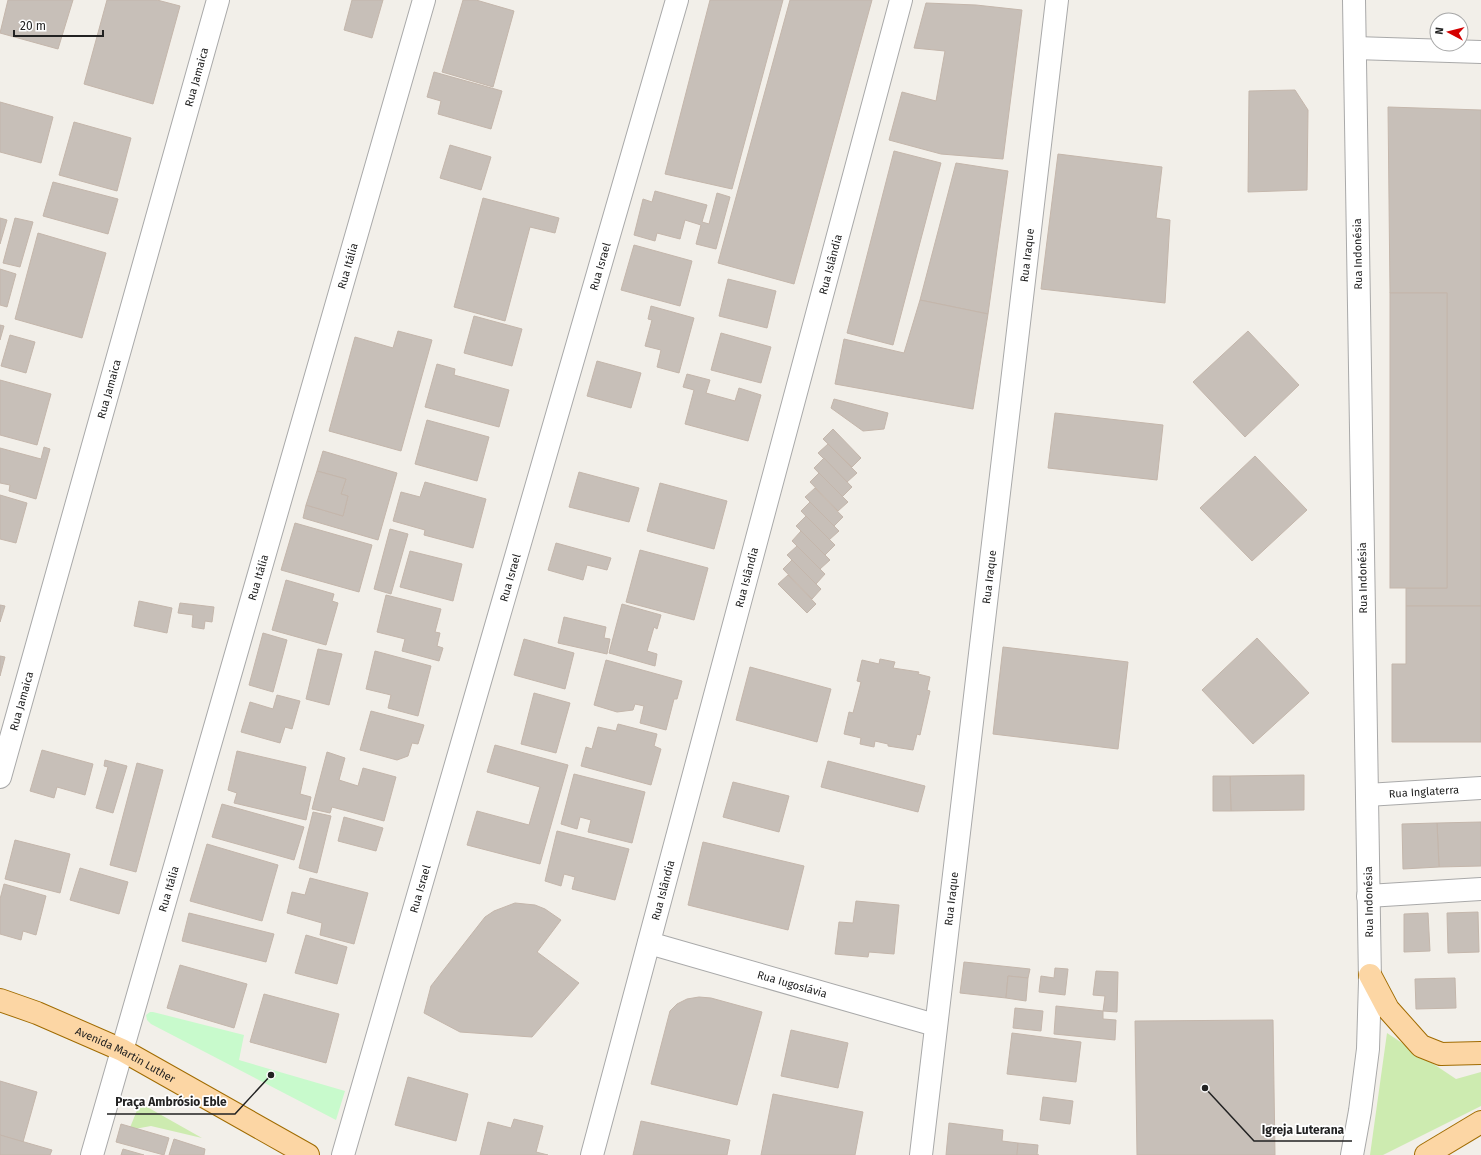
<svg xmlns="http://www.w3.org/2000/svg" width="1481" height="1155" font-family="'Fira Sans',sans-serif">
	<rect width="100%" height="100%" fill="#f2efe9"/>
	<g fill="#cdebb0">
		<polygon points="1387,1033 1456,1079 1481,1072 1481,1106 1383,1155 1370,1155"/>
		<polygon points="140,1103 202,1138 151,1126 129,1130"/>
	</g>
	<polygon fill="#c8facc" points="150,1012 153,1012 244,1035 239,1060 345,1091 336,1120 151,1024 147,1020 146,1015"/>
	<g fill="#c7bfb8" stroke="#c4b6ab">
		<polygon points="8,0 73,0 58,49 0,33"/>
		<polygon points="107,0 157,0 180,6 153,104 84,84"/>
		<polygon points="352,0 383,0 372,38 344,30"/>
		<polygon points="463,0 476,0 514,11 493,87 442,72"/>
		<polygon points="710,0 783,0 732,189 665,174"/>
		<polygon points="790,0 872,0 794,284 718,263"/>
		<polygon points="926,3 976,5 1022,10 1003,159 941,154 889,140 902,92 936,101 945,51 914,48"/>
		<polygon points="434,72 502,91 491,129 438,114 441,101 427,97"/>
		<polygon points="1295,90 1308,110 1307,190 1248,192 1249,91"/>
		<polygon points="0,102 53,117 41,163 0,152"/>
		<polygon points="1388,107 1481,110 1481,606 1406,606 1406,588 1447,588 1447,293 1390,293"/>
		<polygon points="74,122 131,138 117,191 59,175"/>
		<polygon points="450,145 491,157 481,190 440,178"/>
		<polygon points="894,151 941,163 893,345 847,333"/>
		<polygon points="1058,154 1162,167 1156,218 1170,220 1165,303 1041,289"/>
		<polygon points="956,163 1008,171 988,314 920,300"/>
		<polygon points="53,182 118,199 108,234 43,216"/>
		<polygon points="655,191 707,205 702,222 709,224 717,193 730,197 716,249 696,244 701,225 685,220 680,239 657,233 655,241 634,235 643,199 652,202"/>
		<polygon points="483,198 559,218 555,233 530,227 505,321 454,307"/>
		<polygon points="0,218 7,220 0,244"/>
		<polygon points="15,218 33,222 20,267 3,263"/>
		<polygon points="38,233 106,253 82,338 15,319"/>
		<polygon points="634,245 692,261 680,306 621,290"/>
		<polygon points="0,269 16,274 7,307 0,305"/>
		<polygon points="728,279 776,291 767,328 719,316"/>
		<rect x="1390" y="293" width="57" height="295"/>
		<polygon points="920,300 988,314 973,409 835,384 844,339 904,353"/>
		<polygon points="651,306 694,318 679,373 657,367 661,350 645,346 652,320 648,319"/>
		<polygon points="474,316 522,329 512,366 464,353"/>
		<polygon points="0,325 4,326 0,340"/>
		<polygon points="398,331 432,340 401,451 329,431 355,337 393,348"/>
		<polygon points="1248,331 1299,385 1245,437 1193,382"/>
		<polygon points="721,333 771,347 761,383 711,370"/>
		<polygon points="10,335 35,342 26,373 1,366"/>
		<polygon points="597,361 641,373 631,408 587,396"/>
		<polygon points="437,364 455,369 454,375 509,390 499,427 425,407"/>
		<polygon points="687,374 710,380 706,393 735,401 739,388 761,395 748,441 685,424 694,390 683,387"/>
		<polygon points="0,380 51,394 37,445 0,435"/>
		<polygon points="834,399 888,413 884,429 863,431 831,408"/>
		<polygon points="1055,413 1163,425 1157,480 1048,468"/>
		<polygon points="427,420 489,437 477,481 415,464"/>
		<polygon points="833,429 861,458 852,467 823,439"/>
		<polygon points="828,444 857,473 847,482 818,453"/>
		<polygon points="44,447 50,449 36,499 9,491 10,485 0,483 0,448 41,459"/>
		<polygon points="323,451 397,473 378,540 303,518 306,505 343,516 348,496 341,494 346,479 317,471"/>
		<polygon points="1255,456 1307,510 1252,561 1200,508"/>
		<polygon points="824,458 852,487 842,497 814,468"/>
		<polygon points="317,471 346,479 341,494 348,496 343,516 306,505"/>
		<polygon points="579,472 639,488 629,522 569,507"/>
		<polygon points="819,473 848,502 838,511 810,482"/>
		<polygon points="425,482 486,499 473,548 424,535 425,530 393,521 401,492 420,497"/>
		<polygon points="660,483 727,501 714,549 647,531"/>
		<polygon points="815,488 843,517 834,526 805,497"/>
		<polygon points="0,495 27,503 16,543 0,539"/>
		<polygon points="810,502 839,531 829,540 801,511"/>
		<polygon points="806,516 835,545 825,555 796,526"/>
		<polygon points="295,523 372,545 359,592 281,570"/>
		<polygon points="390,529 408,534 391,594 374,589"/>
		<polygon points="801,531 830,560 820,569 792,541"/>
		<polygon points="556,543 611,558 607,570 587,565 583,580 548,570"/>
		<polygon points="797,546 825,574 816,584 787,555"/>
		<polygon points="640,550 708,568 694,620 626,602"/>
		<polygon points="410,551 462,564 453,601 400,587"/>
		<polygon points="792,560 821,589 812,599 783,569"/>
		<polygon points="788,575 816,604 807,613 778,584"/>
		<polygon points="286,580 334,594 332,601 338,603 326,645 272,630"/>
		<polygon points="386,595 441,609 435,632 440,633 437,646 443,648 439,661 402,651 405,639 377,632"/>
		<polygon points="139,601 172,608 167,633 134,626"/>
		<polygon points="180,603 214,607 212,622 205,621 204,629 192,627 193,615 178,613"/>
		<polygon points="622,604 661,615 657,629 654,627 647,651 657,654 655,666 609,653"/>
		<polygon points="0,605 5,606 0,622"/>
		<polygon points="1406,606 1481,606 1481,742 1392,742 1392,664 1406,664"/>
		<polygon points="564,617 606,627 604,638 610,639 607,654 558,643"/>
		<polygon points="263,633 287,640 273,692 249,685"/>
		<polygon points="1257,638 1309,693 1253,744 1202,690"/>
		<polygon points="524,639 574,653 565,689 514,675"/>
		<polygon points="1003,647 1128,662 1118,749 993,734"/>
		<polygon points="318,649 342,654 329,705 306,699"/>
		<polygon points="375,651 431,666 418,716 388,708 391,695 366,689"/>
		<polygon points="0,656 5,657 0,676"/>
		<polygon points="880,659 895,662 893,668 919,672 918,674 930,677 927,690 930,691 920,735 917,734 913,750 888,746 888,744 875,741 874,747 860,744 861,738 844,734 849,712 853,713 861,682 857,681 862,660 879,664"/>
		<polygon points="606,660 682,681 677,699 674,699 666,730 640,723 644,706 635,704 633,710 617,712 594,705"/>
		<polygon points="750,667 831,689 817,742 736,720"/>
		<polygon points="534,693 570,703 556,753 521,744"/>
		<polygon points="277,695 300,701 292,729 285,727 280,743 241,732 250,702 273,709"/>
		<polygon points="371,711 424,725 418,744 412,743 408,756 397,760 360,750"/>
		<polygon points="618,724 657,734 654,746 661,749 651,785 581,766 586,747 592,749 598,727 616,731"/>
		<polygon points="495,745 568,765 540,864 467,845 477,811 529,825 540,787 487,772"/>
		<polygon points="42,750 93,764 85,795 57,787 54,798 30,791"/>
		<polygon points="237,751 306,767 300,794 311,797 306,820 234,803 237,793 228,790"/>
		<polygon points="327,752 345,758 339,780 358,786 363,768 396,777 384,821 332,807 330,813 312,809"/>
		<polygon points="105,760 127,766 113,813 96,808 108,767 104,766"/>
		<polygon points="828,761 925,786 918,812 821,787"/>
		<polygon points="137,763 163,770 136,872 110,865"/>
		<polygon points="574,774 645,792 632,843 588,832 591,820 580,817 577,829 561,824"/>
		<polygon points="1304,775 1304,810 1231,811 1230,776"/>
		<polygon points="1213,776 1230,776 1231,811 1213,811"/>
		<polygon points="733,782 789,796 779,832 723,817"/>
		<polygon points="222,804 304,827 294,860 212,837"/>
		<polygon points="313,812 331,816 317,873 299,868"/>
		<polygon points="344,817 383,828 376,851 338,841"/>
		<polygon points="1481,822 1481,866 1439,867 1437,823"/>
		<polygon points="1437,823 1439,867 1403,869 1402,824"/>
		<polygon points="557,831 629,849 615,900 572,889 575,877 564,874 561,886 545,881"/>
		<polygon points="15,840 70,854 60,893 5,879"/>
		<polygon points="703,842 804,866 788,930 688,905"/>
		<polygon points="207,844 278,865 262,921 190,901"/>
		<polygon points="80,868 128,882 119,914 70,900"/>
		<polygon points="310,878 368,893 354,944 320,935 322,923 287,913 292,892 305,895"/>
		<polygon points="4,884 46,896 36,935 23,931 21,940 0,934 0,899"/>
		<polygon points="856,901 899,905 894,954 869,952 868,957 835,954 839,922 853,923"/>
		<polygon points="515,903 535,905 545,909 561,920 537,952 579,983 532,1037 460,1032 424,1013 431,986 485,917 494,911"/>
		<polygon points="1478,912 1479,952 1448,953 1447,913"/>
		<polygon points="189,913 274,934 266,962 182,941"/>
		<polygon points="1428,913 1430,951 1404,952 1404,914"/>
		<polygon points="306,935 347,947 337,984 295,973"/>
		<polygon points="964,962 1030,969 1028,978 1008,976 1006,998 960,993"/>
		<polygon points="180,965 247,984 234,1028 167,1008"/>
		<polygon points="1055,968 1068,969 1065,995 1039,992 1041,976 1054,978"/>
		<polygon points="1096,971 1118,972 1117,1012 1103,1011 1105,996 1093,995"/>
		<polygon points="1008,976 1028,978 1026,1001 1006,998"/>
		<polygon points="1455,978 1456,1008 1416,1009 1415,979"/>
		<polygon points="264,994 339,1014 326,1063 250,1042"/>
		<polygon points="699,997 711,998 762,1012 737,1105 651,1084 670,1011 677,1004 687,999"/>
		<polygon points="1056,1006 1103,1011 1103,1019 1116,1020 1115,1040 1054,1034"/>
		<polygon points="1015,1008 1043,1011 1041,1031 1013,1028"/>
		<polygon points="1273,1020 1275,1155 1137,1155 1135,1021"/>
		<polygon points="791,1030 848,1043 838,1088 781,1076"/>
		<polygon points="1012,1033 1081,1042 1076,1082 1007,1074"/>
		<polygon points="408,1077 468,1094 456,1141 395,1125"/>
		<polygon points="0,1081 37,1092 23,1142 0,1135"/>
		<polygon points="773,1094 863,1112 855,1155 761,1155"/>
		<polygon points="1043,1097 1073,1101 1070,1124 1040,1120"/>
		<polygon points="514,1119 543,1126 536,1152 548,1155 480,1155 488,1122 511,1128"/>
		<polygon points="641,1121 730,1140 727,1155 633,1155"/>
		<polygon points="949,1123 1003,1130 1002,1141 1018,1143 1017,1155 946,1155"/>
		<polygon points="121,1124 169,1138 164,1155 116,1142"/>
		<polygon points="0,1135 52,1150 50,1155 0,1155"/>
		<polygon points="174,1139 205,1149 204,1155 169,1155"/>
		<polygon points="1018,1143 1038,1145 1037,1155 1039,1155 1017,1155"/>
		<polygon points="123,1149 144,1155 121,1155"/>
	</g>
	<g fill="none" stroke-linecap="round" stroke-linejoin="round">
		<defs>
			<g id="minor">
				<polyline points="1355,48 1481,52"/>
				<path id="s1" d="M0 777 218 0"/>
				<path id="s2" d="M1367 795 1481 788"/>
				<polyline points="1368,896 1481,889"/>
				<path id="s3" d="M649 943 935 1025"/>
				<path id="s4" d="M92 1155 424 0"/>
				<path id="s5" d="M343 1155 677 0"/>
				<path id="s6" d="M592 1155 901 0"/>
				<path id="s7" d="M921 1155 1057 0"/>
				<polyline points="1352,1155 1360,1111 1368,1049 1370,981 1354,0"/>
			</g>
			<g id="major">
				<polyline points="1370,975 1388,1009 1421,1046 1441,1054 1481,1053"/>
				<path id="s8" d="M0 1000 37 1013 122 1050 308 1155"/>
				<polyline points="1426,1155 1481,1122"/>
			</g>
		</defs>
		<use href="#minor" stroke="#a9a9a9" stroke-width="24"/>
		<use href="#major" stroke="#a06b00" stroke-width="24"/>
		<use href="#minor" stroke="#fff" stroke-width="22"/>
		<use href="#major" stroke="#fcd6a4" stroke-width="22"/>
	</g>
	<g text-anchor="middle" dominant-baseline="central" stroke-width="3.5" stroke-linejoin="round" paint-order="stroke">
		<g font-size="11" fill="#222" stroke="#fff">
			<text stroke="none"><textPath href="#s1" startOffset="727">Rua Jamaica</textPath></text>
			<text transform="translate(1358 254) rotate(-91)">Rua Indonésia</text>
			<text stroke="none"><textPath href="#s7" startOffset="906">Rua Iraque</textPath></text>
			<text stroke="none"><textPath href="#s6" startOffset="922">Rua Islândia</textPath></text>
			<text stroke="none"><textPath href="#s4" startOffset="925">Rua Itália</textPath></text>
			<text stroke="none"><textPath href="#s5" startOffset="925">Rua Israel</textPath></text>
			<text stroke="none"><textPath href="#s1" startOffset="403">Rua Jamaica</textPath></text>
			<text stroke="none"><textPath href="#s7" startOffset="582">Rua Iraque</textPath></text>
			<text stroke="none"><textPath href="#s4" startOffset="601">Rua Itália</textPath></text>
			<text stroke="none"><textPath href="#s5" startOffset="601">Rua Israel</textPath></text>
			<text stroke="none"><textPath href="#s6" startOffset="598">Rua Islândia</textPath></text>
			<text transform="translate(1363 578) rotate(-91)">Rua Indonésia</text>
			<text stroke="none"><textPath href="#s1" startOffset="79">Rua Jamaica</textPath></text>
			<text stroke="none"><textPath href="#s2" startOffset="57">Rua Inglaterra</textPath></text>
			<text stroke="none"><textPath href="#s4" startOffset="277">Rua Itália</textPath></text>
			<text stroke="none"><textPath href="#s5" startOffset="277">Rua Israel</textPath></text>
			<text stroke="none"><textPath href="#s6" startOffset="274">Rua Islândia</textPath></text>
			<text stroke="none"><textPath href="#s7" startOffset="258">Rua Iraque</textPath></text>
			<text transform="translate(1369 902) rotate(-91)">Rua Indonésia</text>
			<text stroke="none"><textPath href="#s3" startOffset="149">Rua Iugoslávia</textPath></text>
			<text stroke="none"><textPath href="#s8" startOffset="137">Avenida Martin Luther</textPath></text>
		</g>
	</g>
	<path fill="none" stroke="#222" stroke-width="1.5" d="M271 1075L235 1114H107M1205 1088L1254 1141H1352"/>
	<g fill="#222" stroke="#fff" stroke-width="1.5">
		<circle cx="271" cy="1075" r="4"/>
		<circle cx="1205" cy="1088" r="4"/>
	</g>
	<g font-size="12" text-anchor="middle" font-weight="bold" fill="#222" stroke="#fff" stroke-width="3.5" stroke-linejoin="round" paint-order="stroke">
		<text x="171" y="1106">Praça Ambrósio Eble</text>
		<text x="1303" y="1134">Igreja Luterana</text>
	</g>
	<g transform="translate(1449 32) rotate(277)"><circle r="19" fill="#ffffff" stroke="#a7a7a7"/>
	<path d="M0-3L7 15L0 10L-7 15Z" fill="#d40000"/>
	<text y="-6" font-size="11" font-weight="bold" text-anchor="middle" fill="#222222">N</text>
	</g>
	<path d="M14 30v6h89v-6" fill="none" stroke="#222222" stroke-width="2"/>
	<text x="20" y="30" font-size="12" fill="#222222" stroke="#ffffff" stroke-width="3" paint-order="stroke">20 m</text>
</svg>
